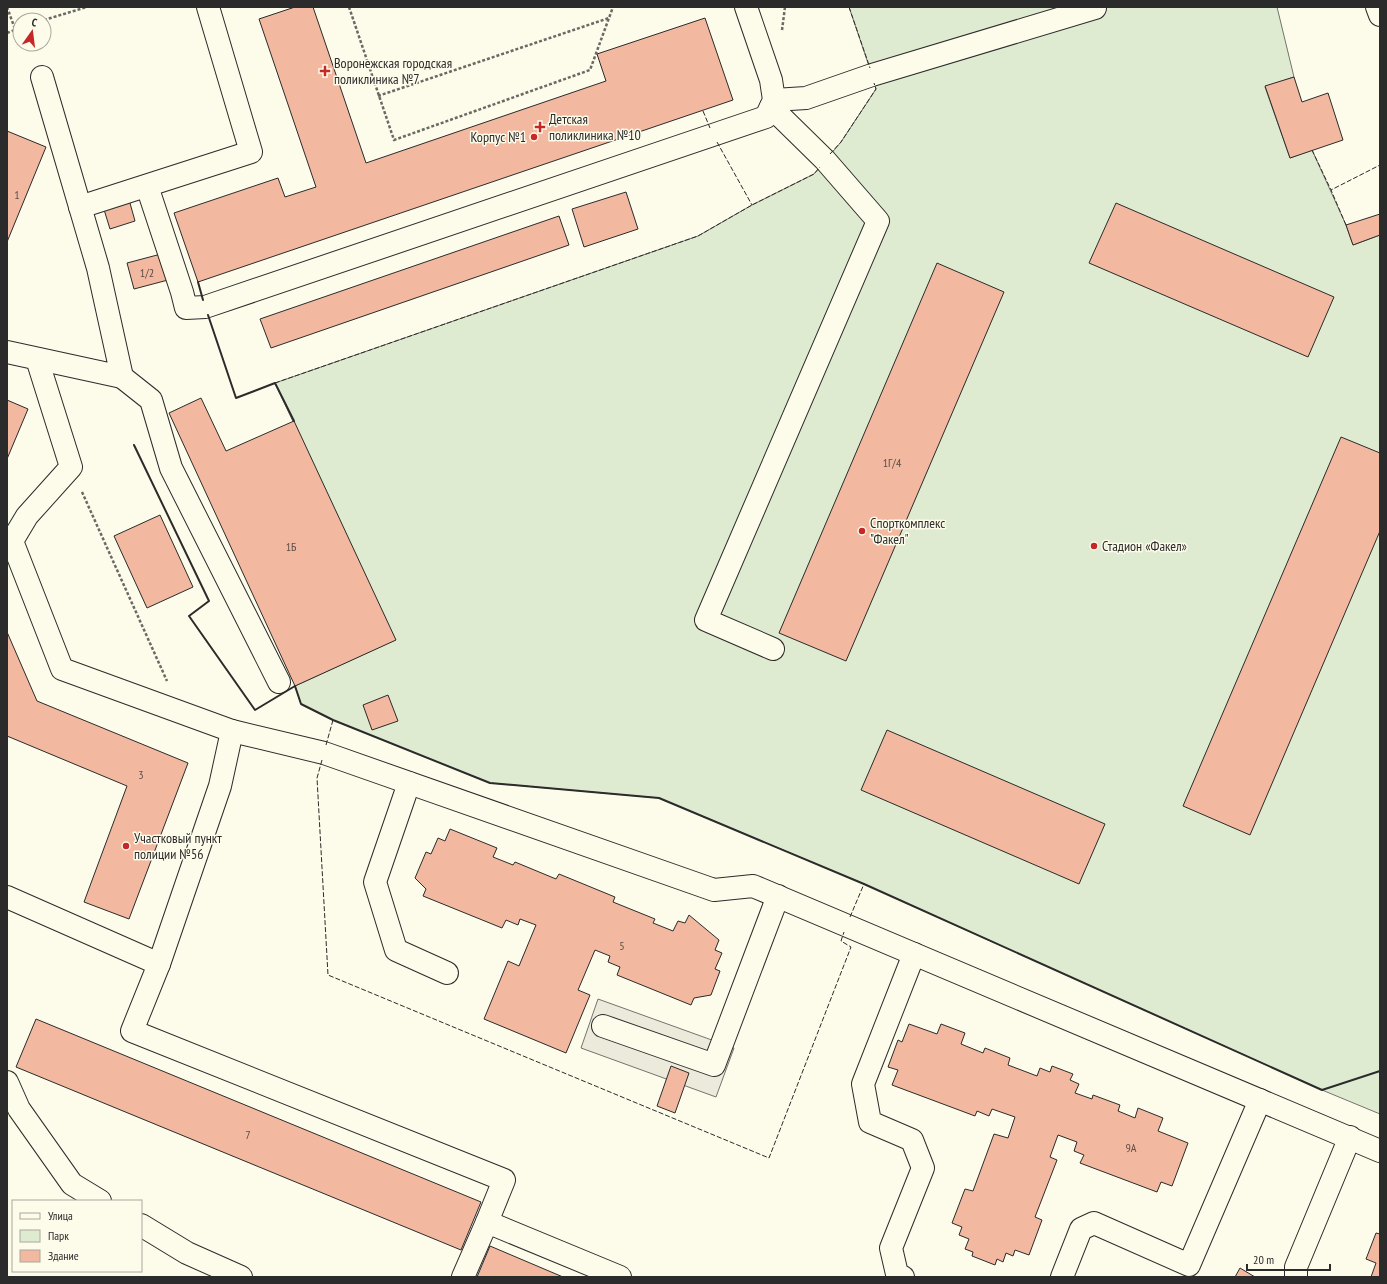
<svg xmlns="http://www.w3.org/2000/svg" width="1387" height="1284" font-family="'PT Sans Narrow',sans-serif">
	<rect width="100%" height="100%" fill="#fdfbea"/>
	<polygon fill="#deebd1" stroke="#74746e" points="849,7 1277,7 1294,77 1265,87 1290,158 1312,150 1346,225 1353,245 1380,235 1380,1114 1322,1090 864,884 659,798 490,783 333,720 301,704 295,686 395,640 275,383 698,236 752,205 814,174 841,142 876,89 872,75"/>
	<polygon fill="#eceadb" stroke="#74746e" points="598,999 734,1048 716,1097 581,1048"/>
	<g fill="#f2b8a0" stroke="#2b2b2b">
		<polygon points="295,7 313,7 366,163 606,81 597,54 705,18 733,100 198,282 174,213 278,178 285,197 316,187 259,19"/>
		<polygon points="1294,77 1302,102 1328,93 1343,140 1290,158 1265,86"/>
		<polygon points="7,131 46,147 7,242"/>
		<polygon points="626,192 638,229 584,247 572,209"/>
		<polygon points="128,196 135,221 110,229 102,203"/>
		<polygon points="1116,203 1334,297 1308,357 1089,263"/>
		<polygon points="1380,214 1380,235 1353,245 1346,225"/>
		<polygon points="559,216 569,245 271,348 260,319"/>
		<polygon points="161,254 168,280 134,289 127,263"/>
		<polygon points="937,263 1004,292 846,661 779,633"/>
		<polygon points="201,398 226,451 294,421 396,640 295,686 169,413"/>
		<polygon points="7,400 28,409 7,459"/>
		<polygon points="1341,437 1380,453 1380,531 1250,835 1183,806"/>
		<polygon points="160,515 193,587 147,608 114,536"/>
		<polygon points="7,632 37,701 188,763 129,919 84,902 127,786 7,736"/>
		<polygon points="388,695 398,721 372,730 363,705"/>
		<polygon points="887,730 1105,824 1079,884 861,790"/>
		<polygon points="450,829 497,848 493,857 513,865 515,862 556,879 559,874 615,897 613,902 655,919 653,923 673,931 678,921 685,923 689,915 719,940 715,950 722,953 715,969 720,971 711,995 694,998 691,1005 617,975 620,967 608,962 610,956 595,950 578,990 590,995 566,1053 484,1019 508,961 519,966 536,925 520,919 518,925 506,920 502,928 423,896 426,889 415,878 426,852 431,854 438,838 445,841"/>
		<polygon points="36,1019 481,1202 461,1250 16,1067"/>
		<polygon points="909,1024 937,1034 941,1024 965,1033 961,1044 983,1053 985,1048 1010,1058 1008,1065 1037,1076 1040,1068 1050,1072 1052,1066 1073,1074 1070,1080 1079,1084 1075,1093 1092,1099 1093,1095 1120,1105 1118,1111 1135,1118 1138,1108 1163,1118 1158,1131 1188,1143 1172,1186 1161,1182 1157,1192 1080,1163 1084,1155 1074,1151 1077,1142 1058,1135 1050,1157 1057,1160 1035,1217 1042,1220 1029,1255 1015,1250 1013,1256 1006,1253 1003,1262 997,1259 995,1265 972,1256 973,1252 965,1249 969,1239 959,1235 962,1227 952,1223 965,1189 973,1191 994,1134 1008,1138 1015,1117 992,1109 989,1116 977,1111 975,1116 892,1085 898,1070 888,1067 898,1040 902,1042"/>
		<polygon points="671,1066 689,1073 675,1113 657,1106"/>
		<polygon points="1376,1233 1380,1234 1380,1233 1380,1277 1371,1277 1376,1263 1366,1259"/>
		<polygon points="490,1246 563,1277 477,1277"/>
		<polygon points="1240,1268 1255,1277 1235,1277"/>
	</g>
	<g fill="none" stroke-linecap="round" stroke-linejoin="round">
		<defs>
			<g id="minor">
				<polyline points="1377,7 1380,15"/>
				<polyline points="774,100 806,98 872,75 1095,8"/>
				<polyline points="771,107 825,160 878,221 706,620 773,649"/>
				<polyline points="147,186 182,292 186,308 205,307 766,117 774,100 771,80 746,7"/>
				<polyline points="80,207 251,152 208,7"/>
				<polyline points="7,352 122,377 98,268 42,77"/>
				<polyline points="37,359 71,467 27,516 12,541 62,669 232,731 324,753 714,890 753,886 1380,1151"/>
				<polyline points="122,377 151,400 171,468 279,682"/>
				<polyline points="409,783 375,882 396,950 447,973"/>
				<polyline points="7,897 159,964 132,1031 504,1180 487,1222 620,1277"/>
				<polyline points="159,964 220,786 232,731"/>
				<polyline points="603,1026 714,1065 778,896"/>
				<polyline points="7,1082 19,1109 72,1184 100,1201"/>
				<polyline points="141,1225 187,1253 241,1277"/>
				<polyline points="463,1277 487,1222"/>
				<polyline points="903,1277 897,1274 891,1248 923,1168 912,1140 870,1122 863,1084 914,954"/>
				<polyline points="1062,1277 1081,1229 1094,1223 1189,1265 1260,1100"/>
				<polyline points="1296,1277 1296,1267 1350,1137"/>
			</g>
		</defs>
		<use href="#minor" stroke="#2b2b2b" stroke-width="24"/>
		<g stroke="#6a6964" stroke-width="2.5" stroke-dasharray="3 2" stroke-linecap="butt">
			<polyline points="7,7 15,29"/>
			<polyline points="349,7 394,140 590,70 613,7"/>
			<polyline points="44,20 87,7"/>
			<polyline points="782,30 785,7"/>
			<polyline points="7,33 20,28"/>
			<polyline points="378,96 609,18"/>
			<polyline points="82,492 167,681"/>
		</g>
		<use href="#minor" stroke="#fdfbea" stroke-width="22"/>
		<g stroke="#2b2b2b" stroke-width="1" stroke-dasharray="5 2" stroke-linecap="butt">
			<polyline points="849,7 870,68"/>
			<polyline points="703,111 710,128"/>
			<polyline points="717,142 752,205"/>
			<polyline points="1312,150 1331,190"/>
			<polyline points="830,154 841,142 876,89 874,83"/>
			<polyline points="1346,225 1331,190 1380,165"/>
			<polyline points="275,383 698,236 752,205 814,174 820,167"/>
			<polyline points="326,745 333,720"/>
			<polyline points="322,760 317,778 328,975 769,1158 851,947 841,941 844,932"/>
			<polyline points="850,917 864,884"/>
		</g>
		<g stroke="#2b2b2b" stroke-width="2">
			<polyline points="198,282 203,300"/>
			<polyline points="208,315 236,398 275,383 294,421"/>
			<polyline points="134,445 209,601 189,616 255,710 295,686 301,704 333,720 490,783 659,798 864,884 1322,1090 1380,1071"/>
		</g>
	</g>
	<g fill="#c62828" stroke="#fdfbea" stroke-width="1.5">
		<path d="M323 65h4v4h4v4h-4v4h-4v-4h-4v-4h4z"/>
		<path d="M538 121h4v4h4v4h-4v4h-4v-4h-4v-4h4z"/>
		<circle cx="534" cy="137" r="4"/>
		<circle cx="862" cy="531" r="4"/>
		<circle cx="1094" cy="546" r="4"/>
		<circle cx="126" cy="846" r="4"/>
	</g>
	<g text-anchor="middle" dominant-baseline="central" stroke-width="3" stroke-linejoin="round" paint-order="stroke">
		<g font-size="12" fill="#5d4e48">
			<text x="17" y="194">1</text>
			<text x="147" y="272">1/2</text>
			<text x="892" y="462">1Г/4</text>
			<text x="291" y="546">1Б</text>
			<text x="141" y="774">3</text>
			<text x="622" y="945">5</text>
			<text x="248" y="1134">7</text>
			<text x="1131" y="1147">9А</text>
		</g>
		<g font-size="14" fill="#2b2b2b" stroke="#fdfbea" text-anchor="start">
			<text x="334" y="63">Воронежская городская<tspan x="334" dy="16">поликлиника №7</tspan></text>
			<text x="549" y="119">Детская<tspan x="549" dy="16">поликлиника №10</tspan></text>
			<text x="526" y="137" text-anchor="end">Корпус №1</text>
			<text x="870" y="523">Спорткомплекс<tspan x="870" dy="16">"Факел"</tspan></text>
			<text x="1102" y="546">Стадион «Факел»</text>
			<text x="134" y="838">Участковый пункт<tspan x="134" dy="16">полиции №56</tspan></text>
		</g>
	</g>
	<rect width="1387" height="1284" fill="none" stroke="#2b2b2b" stroke-width="16"/>
	<rect x="12" y="1200" width="130" height="72" fill="#fdfbea" stroke="#a9a89e"/>
	<rect x="20" y="1213" width="20" height="6" fill="#fdfbea" stroke="#a9a89e"/>
	<text x="48" y="1220" font-size="12" fill="#2b2b2b">Улица</text>
	<rect x="20" y="1230" width="20" height="12" fill="#deebd1" stroke="#a9a89e"/>
	<text x="48" y="1240" font-size="12" fill="#2b2b2b">Парк</text>
	<rect x="20" y="1250" width="20" height="12" fill="#f2b8a0" stroke="#a9a89e"/>
	<text x="48" y="1260" font-size="12" fill="#2b2b2b">Здание</text>
	<g transform="translate(32 32) rotate(14)"><circle r="19" fill="#fdfbea" stroke="#a9a89e"/>
	<path d="M0-3L7 15L0 10L-7 15Z" fill="#c62828"/>
	<text y="-6" font-size="11" font-weight="bold" text-anchor="middle" fill="#2b2b2b">С</text>
	</g>
	<path d="M1247 1264v6h83v-6" fill="none" stroke="#2b2b2b" stroke-width="2"/>
	<text x="1253" y="1264" font-size="12" fill="#2b2b2b" stroke="#fdfbea" stroke-width="3" paint-order="stroke">20 m</text>
</svg>
